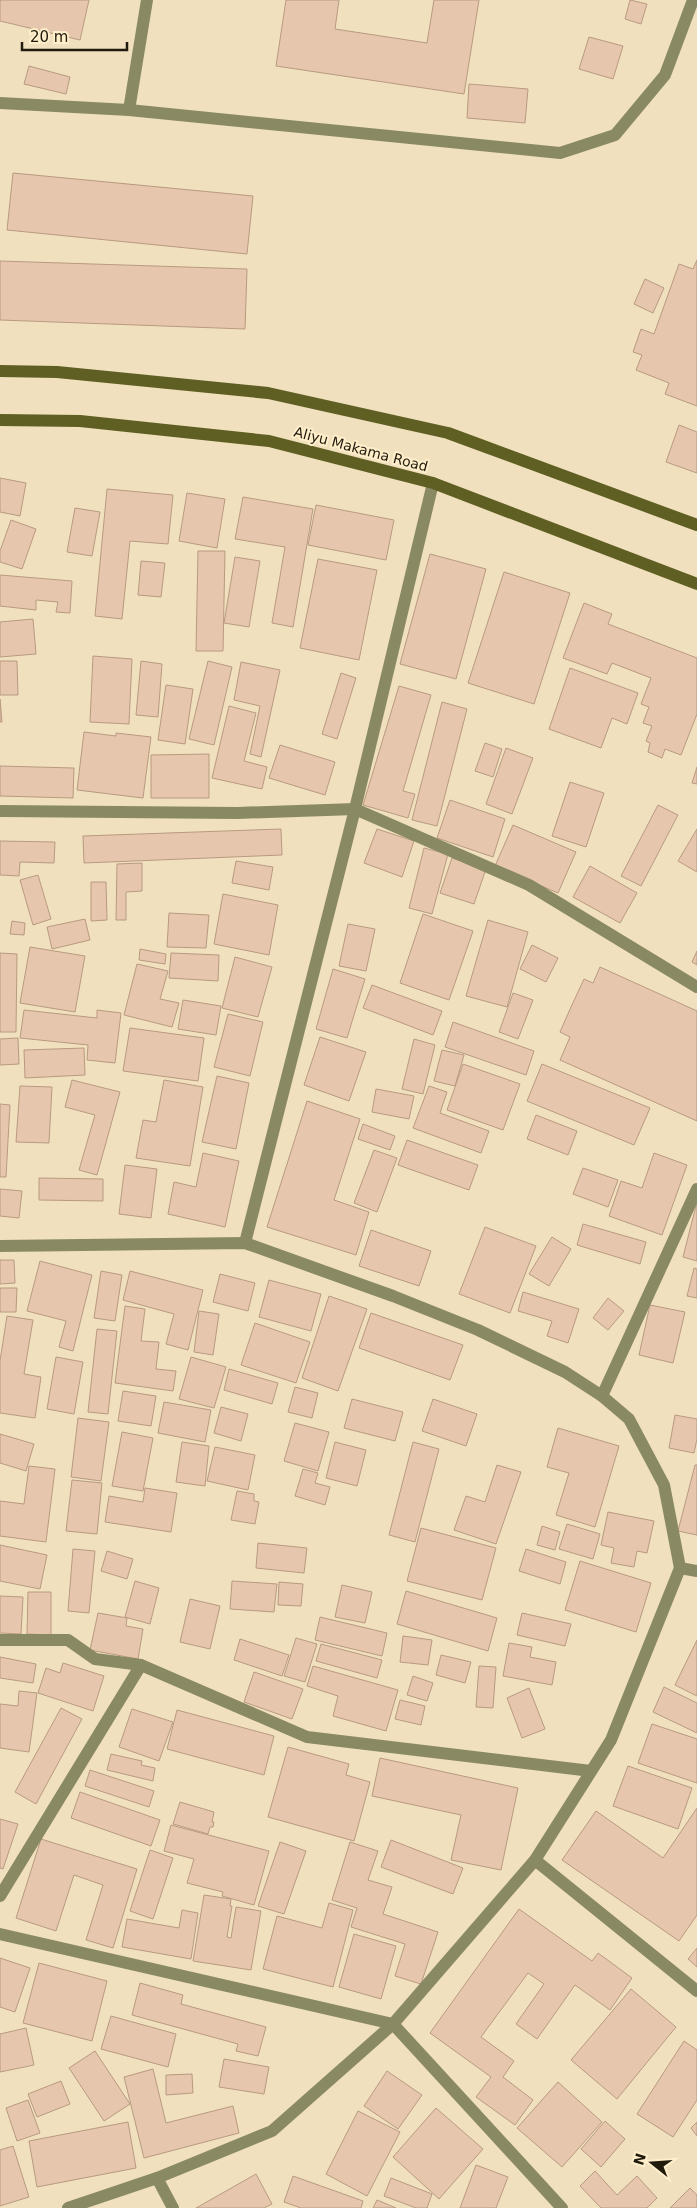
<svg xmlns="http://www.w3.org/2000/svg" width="697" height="2208" font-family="'DejaVu Sans',sans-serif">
	<rect width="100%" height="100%" fill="#f1e0bd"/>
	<g fill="#e6c7ad" stroke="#b89a81">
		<polygon points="0,0 89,0 80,40 0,21"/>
		<polygon points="286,0 339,0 335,29 427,43 434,0 479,0 464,94 276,66"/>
		<polygon points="630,0 647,4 641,24 625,19"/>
		<polygon points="589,37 623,46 613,79 579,69"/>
		<polygon points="29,66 70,77 66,94 24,84"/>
		<polygon points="469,84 528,89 525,123 467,118"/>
		<polygon points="13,173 253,196 247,254 7,230"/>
		<polygon points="697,260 697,406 665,394 669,383 636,370 642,355 633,352 641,329 654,334 679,264 693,269"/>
		<polygon points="0,261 247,269 245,329 0,320"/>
		<polygon points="645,279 664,288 653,313 634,304"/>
		<polygon points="679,425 697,432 697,473 666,462"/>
		<polygon points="0,478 26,483 20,516 0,512"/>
		<polygon points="107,489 173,495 168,544 130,541 122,619 95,616"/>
		<polygon points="187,493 225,499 217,548 179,541"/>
		<polygon points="243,497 313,509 293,627 272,623 285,547 235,539"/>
		<polygon points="316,505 394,520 386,560 308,545"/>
		<polygon points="75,508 100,512 92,556 67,552"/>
		<polygon points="11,520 36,529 22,569 0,562 0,551"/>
		<polygon points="198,551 225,551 223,651 196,651"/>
		<polygon points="430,554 486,569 456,679 400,664"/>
		<polygon points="235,557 260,561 249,627 224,623"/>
		<polygon points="318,559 377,570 359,660 300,648"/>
		<polygon points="141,561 165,563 161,597 138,595"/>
		<polygon points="504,572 570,593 534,704 468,683"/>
		<polygon points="0,575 72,581 70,613 56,612 58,602 36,600 36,610 0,606"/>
		<polygon points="584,603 612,614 608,624 697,658 697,714 681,755 665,749 662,758 648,752 650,743 646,741 652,726 643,723 649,707 641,704 651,678 612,663 607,674 563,658"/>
		<polygon points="33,619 36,654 0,657 0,622"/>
		<polygon points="93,656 132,659 129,724 90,722"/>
		<polygon points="0,661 17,661 18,695 0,695"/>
		<polygon points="141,661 162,664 158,717 136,715"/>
		<polygon points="208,661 232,667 214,745 189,739"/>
		<polygon points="241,662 280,670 261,757 250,754 260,706 234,700"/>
		<polygon points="570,668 638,693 627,724 612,718 601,748 549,729"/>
		<polygon points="341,673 356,678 337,739 322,734"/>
		<polygon points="166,685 193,689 185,744 158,740"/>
		<polygon points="399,686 431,695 403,791 415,794 408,818 363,805"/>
		<polygon points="0,699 2,722 0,722"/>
		<polygon points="442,702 467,709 437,826 412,820"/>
		<polygon points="229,706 256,713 244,761 267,767 262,789 212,778"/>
		<polygon points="84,732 116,736 116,733 151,737 143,798 77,790"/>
		<polygon points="485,743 502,749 493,777 475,771"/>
		<polygon points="280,745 335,762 325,795 269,778"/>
		<polygon points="506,748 533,758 512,814 486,804"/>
		<polygon points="209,754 209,798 151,798 151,755"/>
		<polygon points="0,766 74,768 73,798 0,796"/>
		<polygon points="697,767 697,784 692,783"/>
		<polygon points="570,782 604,793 586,847 552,836"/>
		<polygon points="450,800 505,819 493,857 437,838"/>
		<polygon points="658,805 678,815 641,886 621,876"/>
		<polygon points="513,825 576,852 558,893 495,866"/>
		<polygon points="281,829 282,855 84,863 83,836"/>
		<polygon points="377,829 414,841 402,877 364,863"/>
		<polygon points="697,829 697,872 678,861"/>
		<polygon points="0,841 55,842 54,863 20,862 19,876 0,875"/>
		<polygon points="424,848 448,854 432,914 409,908"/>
		<polygon points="452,858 486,869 474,904 440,893"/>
		<polygon points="236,861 273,867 269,890 232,883"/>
		<polygon points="142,863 142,891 126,892 126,920 116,920 117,864"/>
		<polygon points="590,866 637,893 620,923 573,897"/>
		<polygon points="38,875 51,919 33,925 20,880"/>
		<polygon points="91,882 106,882 107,920 91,921"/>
		<polygon points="223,894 278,905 269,955 214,944"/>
		<polygon points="169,913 209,915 206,948 167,947"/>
		<polygon points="423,914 473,931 449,1000 400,983"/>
		<polygon points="85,919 90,940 52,949 47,927"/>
		<polygon points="488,920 528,932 507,1007 466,996"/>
		<polygon points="12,921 25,923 24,935 10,934"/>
		<polygon points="348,924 375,929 366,971 339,966"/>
		<polygon points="532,945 558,958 546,982 520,969"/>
		<polygon points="30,947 85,956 75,1012 20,1003"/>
		<polygon points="140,949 166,954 165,964 139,960"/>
		<polygon points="697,951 697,965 692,962"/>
		<polygon points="0,953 17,954 16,1032 0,1032"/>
		<polygon points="171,953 219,955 218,981 169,978"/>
		<polygon points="235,957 272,967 258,1017 222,1008"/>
		<polygon points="137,964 168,971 160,999 179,1003 172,1027 124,1015"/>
		<polygon points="600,967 697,1011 697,1121 560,1060 570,1037 560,1032 571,1007 584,979 593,983"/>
		<polygon points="333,969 365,979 347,1038 316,1029"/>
		<polygon points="372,985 442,1011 433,1035 363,1008"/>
		<polygon points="513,993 533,1000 518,1039 499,1032"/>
		<polygon points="183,1000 221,1006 216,1035 178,1029"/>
		<polygon points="24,1010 97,1018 97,1010 121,1013 115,1063 87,1060 88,1045 20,1038"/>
		<polygon points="228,1014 263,1022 250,1076 214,1067"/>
		<polygon points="453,1022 534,1051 526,1075 445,1047"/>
		<polygon points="130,1028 204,1038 198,1081 123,1071"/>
		<polygon points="320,1037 366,1052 349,1101 304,1085"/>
		<polygon points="18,1038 19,1064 0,1065 0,1039"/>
		<polygon points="414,1039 435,1045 423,1094 402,1089"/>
		<polygon points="84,1048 85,1075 25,1078 24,1050"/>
		<polygon points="442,1050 464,1055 455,1086 434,1081"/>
		<polygon points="463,1064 520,1084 503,1130 447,1110"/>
		<polygon points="542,1064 650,1108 634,1145 527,1101"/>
		<polygon points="217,1076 249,1083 236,1149 202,1142"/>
		<polygon points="72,1080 120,1092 97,1175 79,1170 95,1115 65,1107"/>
		<polygon points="164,1080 203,1087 190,1166 136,1158 143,1120 156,1122"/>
		<polygon points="20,1086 52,1087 49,1143 16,1142"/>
		<polygon points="429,1086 447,1092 440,1113 489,1131 481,1153 413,1128"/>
		<polygon points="376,1089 414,1096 409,1119 372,1112"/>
		<polygon points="307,1101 360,1119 334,1200 369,1212 356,1255 267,1227"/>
		<polygon points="0,1104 10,1105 6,1177 0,1177"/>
		<polygon points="536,1115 577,1131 568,1155 527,1139"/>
		<polygon points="363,1124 395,1136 390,1150 358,1139"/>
		<polygon points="407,1140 478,1165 469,1190 398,1165"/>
		<polygon points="374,1150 397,1158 377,1212 354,1203"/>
		<polygon points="203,1153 239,1161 225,1227 168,1214 174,1182 196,1187"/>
		<polygon points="654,1153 687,1165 662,1235 609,1216 621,1181 642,1188"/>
		<polygon points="125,1165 157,1169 151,1218 119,1214"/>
		<polygon points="583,1168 618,1180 608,1207 573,1194"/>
		<polygon points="39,1178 103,1179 103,1201 39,1200"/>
		<polygon points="0,1189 22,1191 19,1218 0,1216"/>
		<polygon points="697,1202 697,1261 683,1257"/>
		<polygon points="583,1224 646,1242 640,1264 577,1245"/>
		<polygon points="485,1227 536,1246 510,1313 459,1294"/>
		<polygon points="371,1230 431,1251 419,1286 359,1266"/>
		<polygon points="552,1237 571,1249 549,1286 529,1274"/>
		<polygon points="0,1260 14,1260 15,1283 0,1284"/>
		<polygon points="40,1261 92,1275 73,1351 59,1347 66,1321 27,1311"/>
		<polygon points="694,1268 697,1269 697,1298 687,1296"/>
		<polygon points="101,1271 122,1275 115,1321 94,1318"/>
		<polygon points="130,1271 203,1290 188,1350 166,1344 174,1314 123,1300"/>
		<polygon points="220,1274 255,1283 248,1311 213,1302"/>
		<polygon points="269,1280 321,1294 311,1331 259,1317"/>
		<polygon points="0,1288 17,1288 16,1312 0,1312"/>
		<polygon points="523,1292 579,1309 568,1343 547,1336 552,1321 518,1311"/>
		<polygon points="329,1296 367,1309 338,1391 302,1378"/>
		<polygon points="608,1298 624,1311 608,1330 593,1318"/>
		<polygon points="650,1305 685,1312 673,1363 639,1355"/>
		<polygon points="125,1306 145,1309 141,1341 159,1342 156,1369 176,1371 173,1391 115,1383"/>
		<polygon points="199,1311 219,1314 213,1355 194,1352"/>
		<polygon points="371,1313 463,1345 450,1380 359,1348"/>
		<polygon points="7,1316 33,1320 24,1374 41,1377 35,1418 0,1413 0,1361"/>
		<polygon points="255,1323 310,1342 296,1383 241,1365"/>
		<polygon points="97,1329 117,1331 108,1414 88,1412"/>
		<polygon points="56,1357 83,1362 74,1414 47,1409"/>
		<polygon points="191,1357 226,1367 214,1408 179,1399"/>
		<polygon points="229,1369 278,1383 272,1404 224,1390"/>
		<polygon points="295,1387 318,1393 312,1418 288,1412"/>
		<polygon points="123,1391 156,1396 151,1426 118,1421"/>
		<polygon points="352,1399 403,1412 395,1441 344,1428"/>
		<polygon points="433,1399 477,1414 466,1446 422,1431"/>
		<polygon points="164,1402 211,1410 205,1442 158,1433"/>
		<polygon points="221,1407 248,1414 241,1441 214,1433"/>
		<polygon points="675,1415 697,1419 697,1439 694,1453 669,1448"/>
		<polygon points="78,1418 109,1422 101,1481 71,1477"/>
		<polygon points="295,1423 329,1432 318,1471 284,1461"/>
		<polygon points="558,1428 619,1446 595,1527 556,1515 569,1473 547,1467"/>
		<polygon points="122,1432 153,1438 143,1491 112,1486"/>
		<polygon points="0,1434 34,1444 26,1471 0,1463"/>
		<polygon points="182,1442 209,1446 205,1486 176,1482"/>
		<polygon points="335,1442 366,1450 357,1486 326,1478"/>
		<polygon points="413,1442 439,1449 415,1542 389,1535"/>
		<polygon points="215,1447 255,1455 248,1490 207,1481"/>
		<polygon points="497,1465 521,1472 496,1544 454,1530 466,1496 485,1502"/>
		<polygon points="695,1465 697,1465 697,1535 678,1531"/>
		<polygon points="29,1466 55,1469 46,1542 0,1536 0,1501 24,1504"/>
		<polygon points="303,1469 318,1473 315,1483 330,1487 325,1505 295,1496"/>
		<polygon points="72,1480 102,1483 97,1534 66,1531"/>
		<polygon points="145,1488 177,1493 171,1532 105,1522 109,1496 143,1502"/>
		<polygon points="237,1491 254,1494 254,1501 259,1502 255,1524 231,1520"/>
		<polygon points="608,1512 654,1521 647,1553 637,1551 634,1567 611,1563 614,1548 601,1545"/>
		<polygon points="567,1524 600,1534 593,1559 559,1549"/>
		<polygon points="542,1526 560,1532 555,1550 537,1545"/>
		<polygon points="421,1528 496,1548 482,1600 407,1581"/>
		<polygon points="258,1543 307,1548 304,1573 256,1568"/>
		<polygon points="0,1545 47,1555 40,1589 0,1581"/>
		<polygon points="73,1549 95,1551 89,1613 68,1611"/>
		<polygon points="526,1549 566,1562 560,1584 519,1571"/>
		<polygon points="107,1551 133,1559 127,1579 101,1571"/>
		<polygon points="580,1561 651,1583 636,1632 565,1610"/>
		<polygon points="135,1581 159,1588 150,1624 125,1617"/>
		<polygon points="232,1581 277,1584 274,1612 230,1609"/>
		<polygon points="279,1582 303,1584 301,1606 278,1605"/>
		<polygon points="342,1585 372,1592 365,1623 335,1617"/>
		<polygon points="406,1591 497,1618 488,1651 397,1624"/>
		<polygon points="28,1592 51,1592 51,1635 27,1634"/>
		<polygon points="0,1596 23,1597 21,1634 0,1633"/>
		<polygon points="190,1599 220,1606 210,1649 180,1642"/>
		<polygon points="98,1613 127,1618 126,1626 143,1629 138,1659 90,1650"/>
		<polygon points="522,1613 571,1624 565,1646 517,1635"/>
		<polygon points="320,1617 387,1633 382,1656 315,1640"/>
		<polygon points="403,1636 432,1640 428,1665 400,1662"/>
		<polygon points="296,1638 317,1644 305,1682 284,1676"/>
		<polygon points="240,1639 289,1655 282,1676 234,1660"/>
		<polygon points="697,1640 697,1696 675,1685"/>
		<polygon points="509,1643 532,1647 530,1657 556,1662 552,1685 503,1676"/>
		<polygon points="321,1644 382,1660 377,1678 316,1661"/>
		<polygon points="441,1655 471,1662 465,1683 436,1675"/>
		<polygon points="0,1657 36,1664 33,1683 0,1678"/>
		<polygon points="63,1663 104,1676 93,1711 38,1693 46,1668 60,1673"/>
		<polygon points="313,1666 398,1690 386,1731 333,1716 338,1696 307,1686"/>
		<polygon points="479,1666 496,1667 493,1708 476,1707"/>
		<polygon points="254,1672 303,1689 292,1719 244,1702"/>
		<polygon points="413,1676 433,1683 427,1701 407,1695"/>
		<polygon points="664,1687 697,1703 697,1733 653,1712"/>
		<polygon points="529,1688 545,1729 522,1738 507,1698"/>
		<polygon points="19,1691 37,1693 29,1752 0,1748 0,1704 18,1706"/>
		<polygon points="400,1700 425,1706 421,1725 395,1719"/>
		<polygon points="61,1708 82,1719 36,1804 15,1792"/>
		<polygon points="132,1709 173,1722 159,1761 119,1747"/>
		<polygon points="177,1710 274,1736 264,1775 167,1749"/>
		<polygon points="652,1724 697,1739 697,1783 638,1763"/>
		<polygon points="288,1747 349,1764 346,1775 370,1782 354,1841 268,1817"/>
		<polygon points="111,1754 142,1761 141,1765 155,1768 153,1781 107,1770"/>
		<polygon points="380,1758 518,1788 501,1870 451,1860 461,1815 372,1796"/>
		<polygon points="628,1766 692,1788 678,1829 613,1806"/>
		<polygon points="90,1770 154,1791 149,1807 85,1786"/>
		<polygon points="80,1792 160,1820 151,1846 71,1818"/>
		<polygon points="180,1802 214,1812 212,1822 214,1822 213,1827 210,1827 208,1834 173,1824"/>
		<polygon points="697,1808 697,1915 679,1941 562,1860 596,1811 663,1858"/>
		<polygon points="0,1819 18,1824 3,1869 0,1868"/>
		<polygon points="171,1825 269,1851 254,1905 222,1896 223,1892 187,1883 194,1859 164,1851"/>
		<polygon points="41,1839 137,1869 113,1948 86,1940 103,1885 74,1875 56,1931 16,1918"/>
		<polygon points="391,1840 463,1868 453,1894 381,1867"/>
		<polygon points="280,1842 306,1851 284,1914 258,1906"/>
		<polygon points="350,1842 378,1851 368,1880 392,1887 383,1914 438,1932 421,1984 395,1976 405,1944 351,1927 357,1908 332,1900"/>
		<polygon points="150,1850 173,1858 153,1919 130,1911"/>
		<polygon points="204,1895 231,1899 230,1906 232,1906 227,1937 231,1938 236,1907 261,1911 251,1970 193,1961"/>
		<polygon points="329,1903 353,1910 333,1987 263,1969 277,1916 322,1928"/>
		<polygon points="519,1909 592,1961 598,1953 632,1978 610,2010 575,1985 537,2039 516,2024 544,1984 528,1973 481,2037 514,2061 503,2077 533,2100 515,2125 476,2097 491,2077 430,2033"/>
		<polygon points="182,1910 198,1913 191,1959 122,1947 127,1919 179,1928"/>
		<polygon points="354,1934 396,1946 381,1999 339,1987"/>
		<polygon points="697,1948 697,1967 688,1959"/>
		<polygon points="0,1958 30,1968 15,2012 0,2007"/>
		<polygon points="39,1963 107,1981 92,2041 23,2023"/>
		<polygon points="140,1983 183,1995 181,2004 266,2027 258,2056 236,2051 238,2044 132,2015"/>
		<polygon points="631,1989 676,2027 617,2099 571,2060"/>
		<polygon points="111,2016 176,2034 168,2067 101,2049"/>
		<polygon points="26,2028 34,2065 0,2072 0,2034"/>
		<polygon points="684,2041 697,2050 697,2100 673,2137 637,2114"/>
		<polygon points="95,2051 130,2104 104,2121 69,2068"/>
		<polygon points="224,2059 269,2067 264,2094 219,2087"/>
		<polygon points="153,2069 166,2123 233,2106 239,2133 144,2158 124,2077"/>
		<polygon points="387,2071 422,2095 398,2129 364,2106"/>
		<polygon points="192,2074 193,2093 166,2095 166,2075"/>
		<polygon points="61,2081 70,2104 37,2117 28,2094"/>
		<polygon points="558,2082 602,2122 562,2167 517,2128"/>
		<polygon points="28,2100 40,2133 17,2141 6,2108"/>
		<polygon points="436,2108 483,2149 439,2199 393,2157"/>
		<polygon points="358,2111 400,2132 367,2196 326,2174"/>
		<polygon points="605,2121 625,2139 601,2167 581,2149"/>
		<polygon points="128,2122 136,2168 37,2187 29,2141"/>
		<polygon points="697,2122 697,2136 691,2128"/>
		<polygon points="13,2146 29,2197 0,2206 0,2150"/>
		<polygon points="476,2165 508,2177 496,2208 460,2208"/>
		<polygon points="595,2171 617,2195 637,2176 657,2198 647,2208 601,2208 580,2186"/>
		<polygon points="256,2174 272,2204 264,2208 196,2208"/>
		<polygon points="293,2176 363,2201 361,2208 301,2208 284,2202"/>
		<polygon points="391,2178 432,2194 427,2208 416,2208 384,2196"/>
		<polygon points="690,2188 697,2195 697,2208 670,2208"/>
		<polygon points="377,2200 396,2208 373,2208"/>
	</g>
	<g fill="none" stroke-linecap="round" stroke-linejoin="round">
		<g stroke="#898a64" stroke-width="12">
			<polyline points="0,103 129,110 560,153 615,135 665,75 693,0"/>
			<polyline points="129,110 147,0"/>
			<polyline points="0,811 237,813 355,809 529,885 697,987"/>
			<polyline points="245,1243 355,809 433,483"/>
			<polyline points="0,1246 245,1243 393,1296 478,1330 565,1372 602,1396 629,1419 664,1485 680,1568 611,1740 535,1860 393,2024 272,2131 157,2178 68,2208"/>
			<polyline points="602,1396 697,1189"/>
			<polyline points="680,1568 697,1571"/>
			<polyline points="0,1640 68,1640 95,1659 141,1665 307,1737 591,1771"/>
			<polyline points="535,1860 697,1991"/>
			<polyline points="0,1896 141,1665"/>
			<polyline points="0,1934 393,2024 562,2208"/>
			<polyline points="157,2178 173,2208"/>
		</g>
		<g stroke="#5f5f24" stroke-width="12">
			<polyline points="0,371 57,372 268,393 448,433 697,525"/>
			<polyline points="0,420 80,421 269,441 433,483 697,584"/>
		</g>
	</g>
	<g text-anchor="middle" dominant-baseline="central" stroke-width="4" stroke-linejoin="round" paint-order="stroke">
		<g font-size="14" fill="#211b0e" stroke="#ffeeca">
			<text transform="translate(361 449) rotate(15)">Aliyu Makama Road</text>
		</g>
	</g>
	<g transform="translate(652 2163) rotate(287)" stroke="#ffeeca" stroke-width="4" paint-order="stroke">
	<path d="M0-4L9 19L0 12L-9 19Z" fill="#211b0e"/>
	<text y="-8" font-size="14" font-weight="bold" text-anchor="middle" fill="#211b0e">N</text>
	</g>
	<path d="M22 42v8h105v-8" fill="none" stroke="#211b0e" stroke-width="2.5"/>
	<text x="30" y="42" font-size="15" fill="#211b0e" stroke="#ffeeca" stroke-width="4" paint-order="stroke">20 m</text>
</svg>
